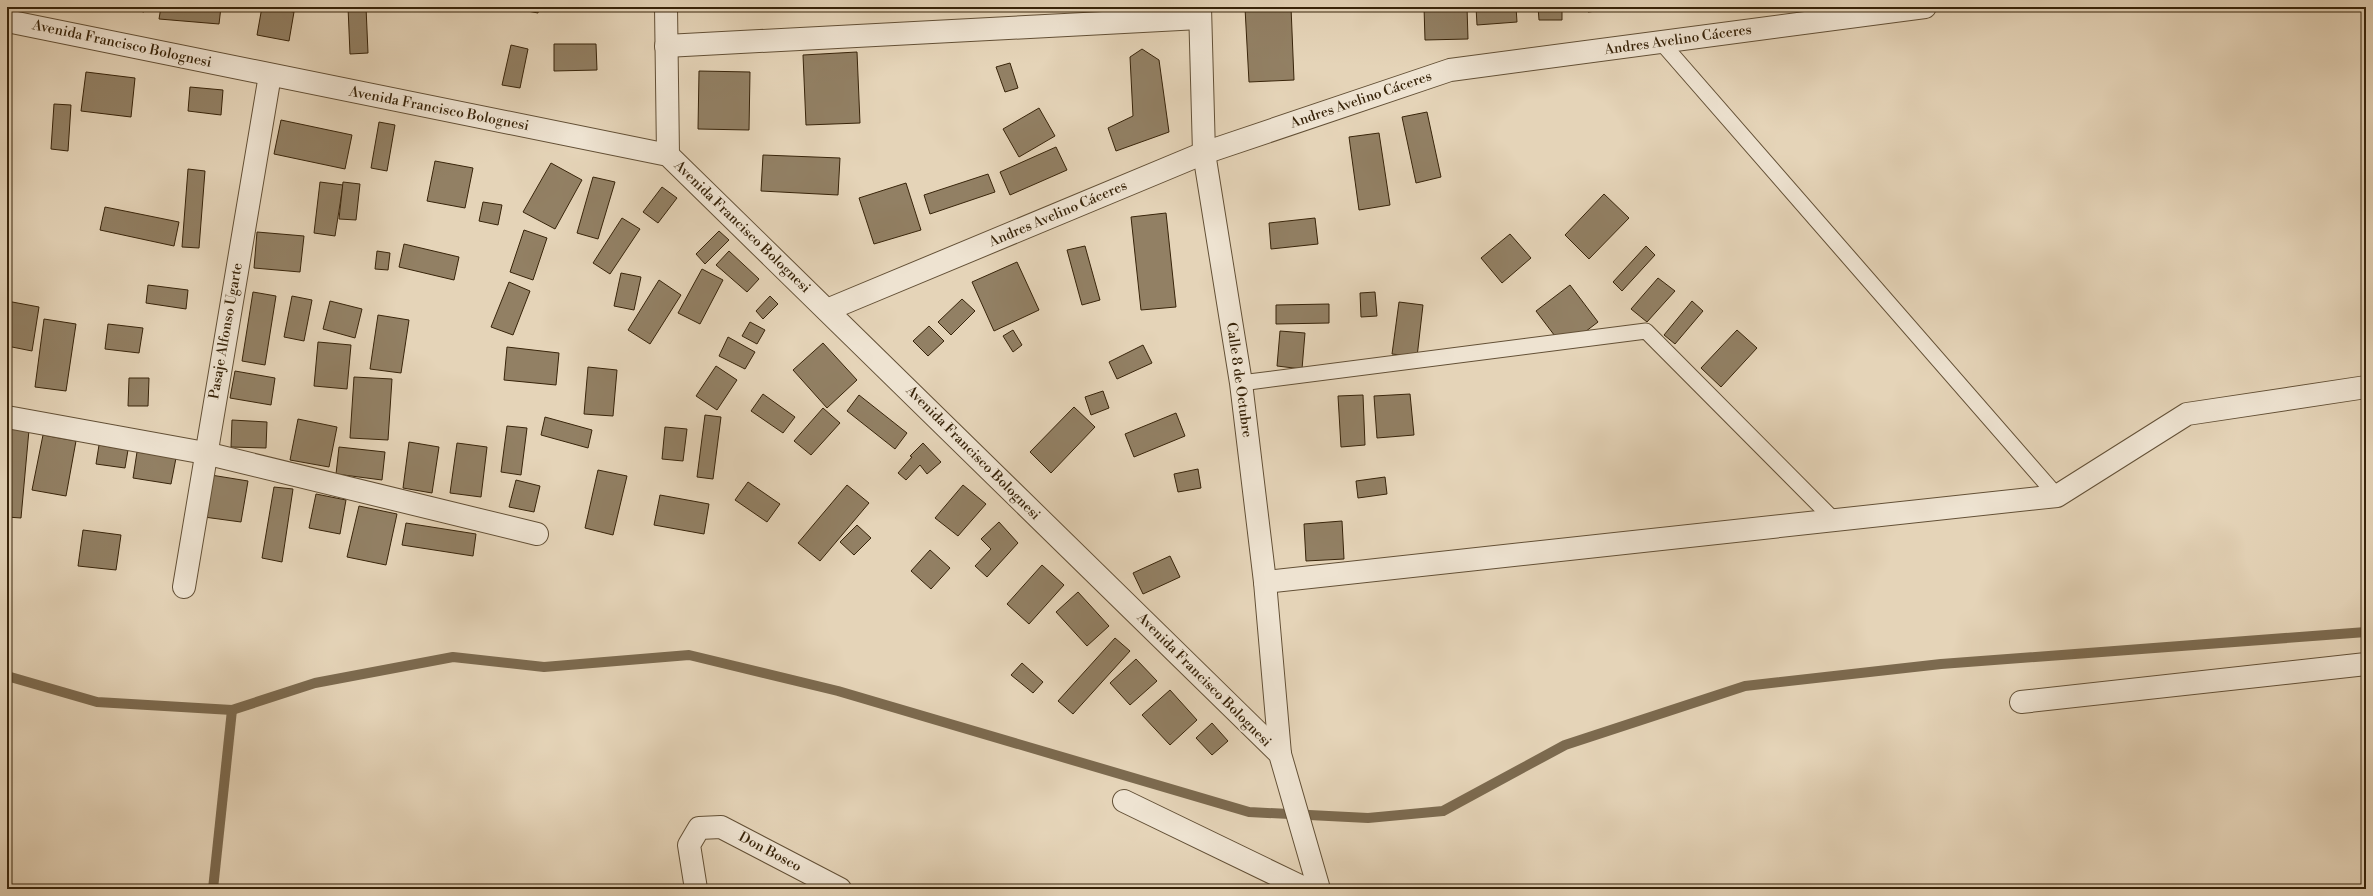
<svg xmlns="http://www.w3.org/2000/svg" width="2373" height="896" font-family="'Libre Bodoni',serif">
	<rect width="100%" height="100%" fill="#e5d4b8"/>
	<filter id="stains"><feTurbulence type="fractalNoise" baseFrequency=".005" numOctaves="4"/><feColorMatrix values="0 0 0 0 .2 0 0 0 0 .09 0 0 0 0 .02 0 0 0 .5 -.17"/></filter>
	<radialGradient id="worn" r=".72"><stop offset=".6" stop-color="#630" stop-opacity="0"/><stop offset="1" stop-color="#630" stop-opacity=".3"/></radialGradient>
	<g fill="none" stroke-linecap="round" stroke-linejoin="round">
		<g stroke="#7c6a4f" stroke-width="10">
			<polyline points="7,676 97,702 232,710 315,683 453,657 544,667 689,655 838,691 1249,812 1368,818 1443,811 1565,745 1745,686 1941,664 2366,632"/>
			<polyline points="213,889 232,710"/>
		</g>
	</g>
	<g fill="#928064" stroke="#38240a">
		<polygon points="121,7 145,7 144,12"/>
		<polygon points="161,7 221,7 219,24 159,19"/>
		<polygon points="262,7 294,12 289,41 257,35"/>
		<polygon points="348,7 366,7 368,53 350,54"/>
		<polygon points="506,7 539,7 538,13"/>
		<polygon points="1291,7 1294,80 1249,82 1245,8"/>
		<rect x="1358" y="7" width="23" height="1"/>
		<polygon points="1424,7 1467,7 1468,39 1425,40"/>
		<polygon points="1476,7 1516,7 1517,22 1477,25"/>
		<polygon points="1538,7 1562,7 1562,20 1539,20"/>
		<polygon points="1587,7 1631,7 1588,12"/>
		<polygon points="554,44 596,44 597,70 554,71"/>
		<polygon points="511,45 528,49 520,88 502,85"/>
		<polygon points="1142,49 1159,60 1169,132 1116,151 1108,128 1133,116 1130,57"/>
		<polygon points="857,52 860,123 806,125 803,55"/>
		<polygon points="1010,63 1018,88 1005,92 996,67"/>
		<polygon points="699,71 750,72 749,130 698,129"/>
		<polygon points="86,72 135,78 131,117 81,111"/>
		<polygon points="190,87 223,90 221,115 188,111"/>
		<polygon points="54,104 71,105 68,151 51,149"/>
		<polygon points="1039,108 1055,136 1019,157 1003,129"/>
		<polygon points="1427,112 1441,177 1416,183 1402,117"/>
		<polygon points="281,120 352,135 345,169 274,154"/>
		<polygon points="379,122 395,125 387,171 371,168"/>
		<polygon points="1379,133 1390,205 1359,210 1349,137"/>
		<polygon points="1056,147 1067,170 1010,195 1000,172"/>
		<polygon points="763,155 840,158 838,195 761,191"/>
		<polygon points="435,161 473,168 465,208 427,201"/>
		<polygon points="551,163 582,180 555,229 523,212"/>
		<polygon points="188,169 205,171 199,248 182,247"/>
		<polygon points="988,174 995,192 930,214 924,195"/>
		<polygon points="593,177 615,182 598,239 577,233"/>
		<polygon points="320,182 343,185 335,236 314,233"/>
		<polygon points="343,182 360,184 356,220 339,219"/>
		<polygon points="906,183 921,230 874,244 859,198"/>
		<polygon points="662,187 677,198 658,223 643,212"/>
		<polygon points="1604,194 1629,218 1589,259 1565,235"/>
		<polygon points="483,202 502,205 498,225 479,221"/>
		<polygon points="105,207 179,222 174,246 100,230"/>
		<polygon points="1166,213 1176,307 1141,310 1131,217"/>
		<polygon points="622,218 640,229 610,274 593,263"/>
		<polygon points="1315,218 1318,244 1271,249 1269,223"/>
		<polygon points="524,230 547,238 533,280 510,272"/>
		<polygon points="719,231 729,240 705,264 696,254"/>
		<polygon points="257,232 304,236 300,272 254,268"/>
		<polygon points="1510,234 1531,258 1502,283 1481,258"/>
		<polygon points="404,244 459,257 454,280 399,267"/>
		<polygon points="1085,246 1100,300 1082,305 1067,250"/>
		<polygon points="1646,246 1655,255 1622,291 1613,282"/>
		<polygon points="377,251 390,253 388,270 375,269"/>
		<polygon points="729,251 759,279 747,292 716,265"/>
		<polygon points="1017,262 1039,310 994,331 972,282"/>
		<polygon points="702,269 723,280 700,324 678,313"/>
		<polygon points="621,273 641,277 634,310 614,306"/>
		<polygon points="1658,278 1675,291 1647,322 1631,309"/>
		<polygon points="659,280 681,295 650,344 628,330"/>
		<polygon points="509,282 530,291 513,335 491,327"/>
		<polygon points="148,285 188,290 186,309 146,303"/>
		<polygon points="1570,285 1598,322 1564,348 1536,311"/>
		<polygon points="253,292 276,296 265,365 242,361"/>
		<polygon points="1375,292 1377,316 1361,317 1360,293"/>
		<polygon points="292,296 312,300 304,341 284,337"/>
		<polygon points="770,296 778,304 763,319 756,311"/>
		<polygon points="962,299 975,311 951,335 938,322"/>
		<polygon points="7,301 39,307 32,351 7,346"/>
		<polygon points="330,301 362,309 355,338 323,329"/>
		<polygon points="1692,301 1703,311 1675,344 1664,335"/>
		<polygon points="1399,302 1423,305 1417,357 1392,354"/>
		<polygon points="1329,304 1329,323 1276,324 1276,305"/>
		<polygon points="378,315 409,320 401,373 370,369"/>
		<polygon points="44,319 76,324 66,391 35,387"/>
		<polygon points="750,322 765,330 757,344 742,336"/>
		<polygon points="108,324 143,328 139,353 105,349"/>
		<polygon points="929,326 944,341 928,356 913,341"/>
		<polygon points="1013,330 1022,345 1013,352 1003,336"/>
		<polygon points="1737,330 1757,348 1721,387 1701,368"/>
		<polygon points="1280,331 1305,333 1302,369 1277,366"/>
		<polygon points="728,337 755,352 745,369 719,356"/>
		<polygon points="318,342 351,345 347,389 314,386"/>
		<polygon points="823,343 857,380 827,408 793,370"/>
		<polygon points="1143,345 1152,363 1117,379 1109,362"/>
		<polygon points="507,347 559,353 556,385 504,380"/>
		<polygon points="716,366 737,380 717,410 696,396"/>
		<polygon points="588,367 617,370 613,416 584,414"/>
		<polygon points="235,371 275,378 271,405 230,398"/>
		<polygon points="354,377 392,379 388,440 350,438"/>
		<polygon points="129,378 149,378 148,406 128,406"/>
		<polygon points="1103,391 1109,408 1091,415 1085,397"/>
		<polygon points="763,394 795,417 783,433 751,411"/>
		<polygon points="1410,394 1414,435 1377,438 1374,396"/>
		<polygon points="859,395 907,433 895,449 847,411"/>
		<polygon points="1363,395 1365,445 1341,447 1338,396"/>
		<polygon points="1074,407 1095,427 1051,473 1030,452"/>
		<polygon points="823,408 840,423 811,455 794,441"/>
		<polygon points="1176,413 1185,436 1134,457 1125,434"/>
		<polygon points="705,415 721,417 713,479 697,477"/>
		<polygon points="545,417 592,430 588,448 541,435"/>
		<polygon points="298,419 337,427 329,467 290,460"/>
		<polygon points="232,420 267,422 266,448 231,447"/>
		<polygon points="507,426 527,428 521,475 501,472"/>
		<polygon points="665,427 687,429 683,461 662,459"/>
		<polygon points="7,428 29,430 21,518 7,517"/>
		<polygon points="43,435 76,441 66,496 32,490"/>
		<polygon points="409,442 439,447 432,493 403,488"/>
		<polygon points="457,443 487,447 481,497 450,493"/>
		<polygon points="923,443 941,462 927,474 920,465 906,480 898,473 912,457 910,456"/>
		<polygon points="99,445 128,450 125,468 96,464"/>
		<polygon points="339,447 385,452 382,480 336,474"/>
		<polygon points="137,452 176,458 171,484 133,478"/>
		<polygon points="1198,469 1201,488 1178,492 1174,474"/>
		<polygon points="598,470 627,476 613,535 585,528"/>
		<polygon points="211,475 248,481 241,522 204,517"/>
		<polygon points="1385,477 1387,494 1358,498 1356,481"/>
		<polygon points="516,480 540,486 534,512 509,507"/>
		<polygon points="748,482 780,504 767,522 735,500"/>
		<polygon points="847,485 869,503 820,561 798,543"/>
		<polygon points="963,485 986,504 958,536 935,518"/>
		<polygon points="274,487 293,489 282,562 262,558"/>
		<polygon points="316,494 346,500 340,534 309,528"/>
		<polygon points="660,495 709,504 704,534 654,525"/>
		<polygon points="359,506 397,514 386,565 347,557"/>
		<polygon points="1342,521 1344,559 1306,561 1304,524"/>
		<polygon points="999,522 1018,543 987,577 975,566 991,549 981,539"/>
		<polygon points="406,523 476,534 473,556 402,545"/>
		<polygon points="857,525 871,538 854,555 840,542"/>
		<polygon points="83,530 121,535 116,570 78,566"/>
		<polygon points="930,550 950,568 931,589 911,571"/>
		<polygon points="1170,556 1180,577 1143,594 1133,573"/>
		<polygon points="1042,565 1064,585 1029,624 1007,604"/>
		<polygon points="1078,592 1109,626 1087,646 1056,612"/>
		<polygon points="1115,638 1130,651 1073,714 1058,701"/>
		<polygon points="1136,659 1157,681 1130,705 1110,683"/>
		<polygon points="1022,663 1043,682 1033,693 1011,675"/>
		<polygon points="1170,690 1197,720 1170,745 1142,715"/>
		<polygon points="1212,723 1228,741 1212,755 1196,738"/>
	</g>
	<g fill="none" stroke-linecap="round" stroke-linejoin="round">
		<defs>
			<g id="service">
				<polyline points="1661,42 2057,496"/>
				<polyline points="1241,383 1646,331 1834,520"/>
			</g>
			<g id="minor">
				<polyline points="666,7 668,155"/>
				<polyline points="1200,7 1204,153 1241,383 1265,582 1280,754"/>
				<polyline points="666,46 1199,18"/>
				<polyline points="827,310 1204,153 1450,70 1925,7"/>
				<polyline points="7,417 205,453 537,534"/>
				<polyline points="1265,582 2057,496 2187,414 2366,387"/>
				<polyline points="184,587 270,75"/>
				<polyline points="2021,702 2366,664"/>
				<polyline points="1124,801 1306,889"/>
				<polyline points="696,889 689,845 699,828 721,827 840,889"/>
			</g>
			<polyline id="tertiary" points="7,21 668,155 1280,754 1319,889"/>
		</defs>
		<use href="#service" stroke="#635036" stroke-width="17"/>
		<use href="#minor" stroke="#635036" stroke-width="24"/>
		<use href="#tertiary" stroke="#635036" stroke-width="24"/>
		<use href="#service" stroke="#eee3d1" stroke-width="15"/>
		<use href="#minor" stroke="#eee3d1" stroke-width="22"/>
		<use href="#tertiary" stroke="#eee3d1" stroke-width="22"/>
	</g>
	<g text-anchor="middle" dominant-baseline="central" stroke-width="4" stroke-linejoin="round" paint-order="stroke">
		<g font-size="14" fill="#38240a" stroke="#eee3d1">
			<text transform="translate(1678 40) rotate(-8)">Andres Avelino Cáceres</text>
			<text transform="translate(122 44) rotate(12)">Avenida Francisco Bolognesi</text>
			<text transform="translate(1361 100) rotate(-19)">Andres Avelino Cáceres</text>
			<text transform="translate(439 109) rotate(11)">Avenida Francisco Bolognesi</text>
			<text transform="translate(1058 214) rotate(-23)">Andres Avelino Cáceres</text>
			<text transform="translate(742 227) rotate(44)">Avenida Francisco Bolognesi</text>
			<text transform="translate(226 331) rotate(-80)">Pasaje Alfonso Ugarte</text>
			<text transform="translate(1239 380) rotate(82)">Calle 8 de Octubre</text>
			<text transform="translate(973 453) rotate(45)">Avenida Francisco Bolognesi</text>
			<text transform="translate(1204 680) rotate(45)">Avenida Francisco Bolognesi</text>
			<text transform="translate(770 852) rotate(28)">Don Bosco</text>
		</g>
	</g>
	<rect width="2373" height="896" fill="none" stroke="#e5d4b8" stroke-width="24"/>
	<rect x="8" y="8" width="2357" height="880" fill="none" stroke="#38240a" stroke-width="2"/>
	<rect x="12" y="12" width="2349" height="872" fill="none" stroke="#38240a"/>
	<rect width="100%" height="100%" filter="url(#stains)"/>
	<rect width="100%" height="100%" fill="url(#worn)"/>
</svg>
